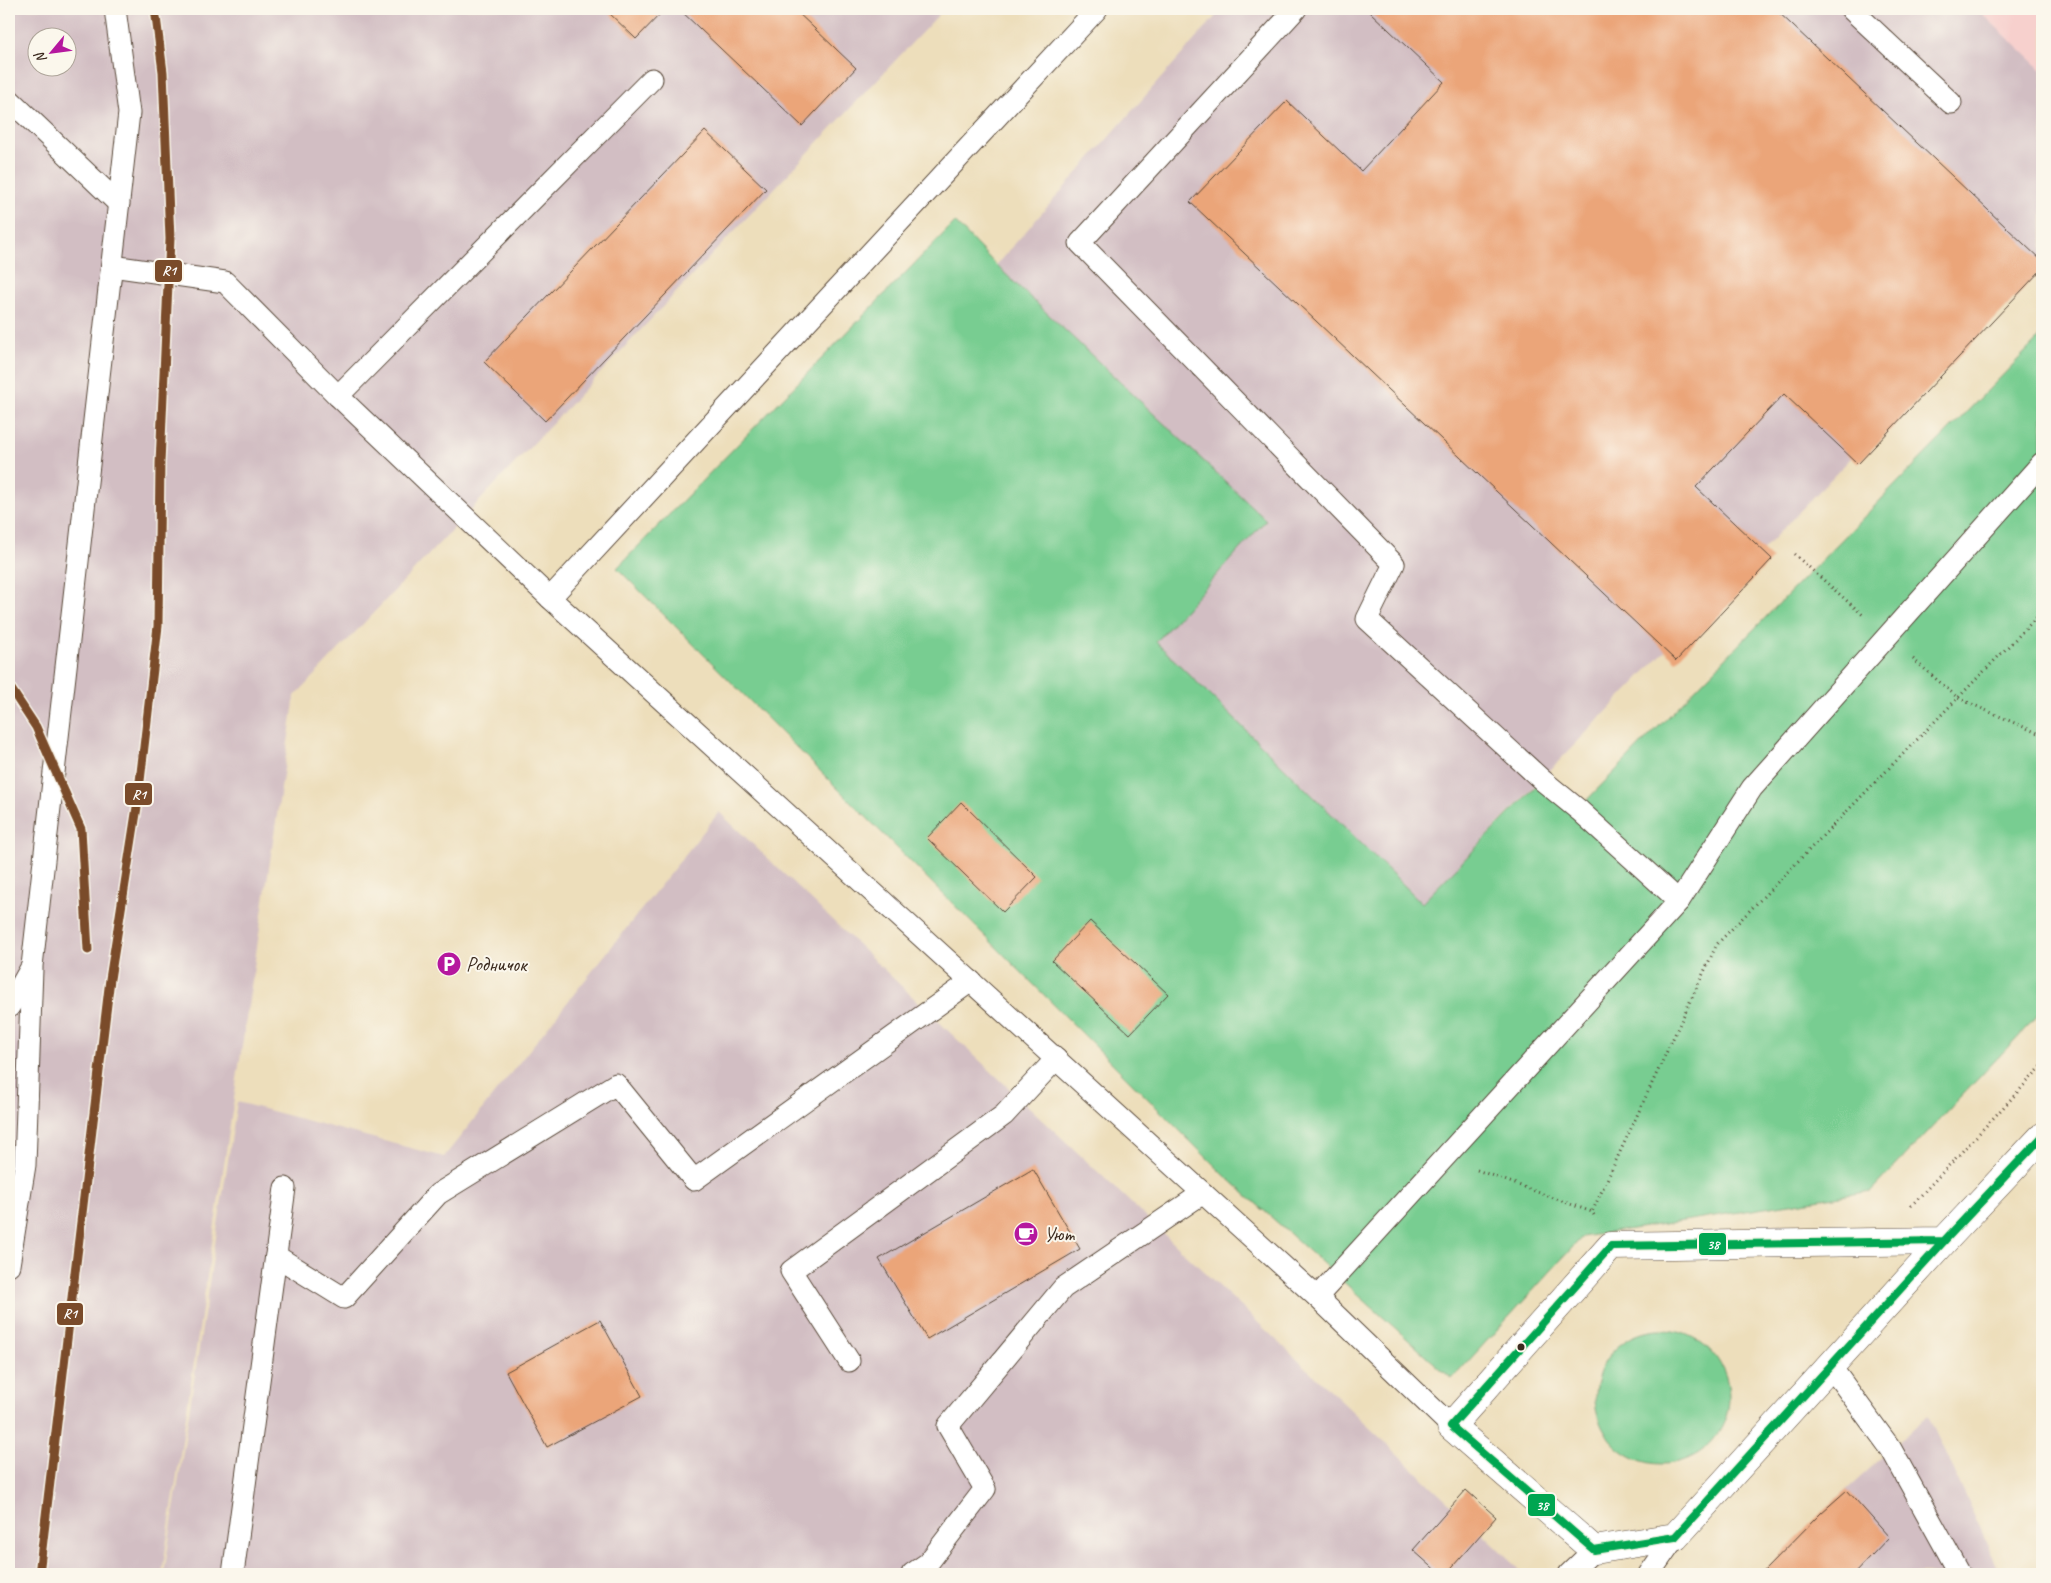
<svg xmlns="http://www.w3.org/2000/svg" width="2051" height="1583" font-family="Caveat,sans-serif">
	<rect width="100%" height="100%" fill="#fbf7ec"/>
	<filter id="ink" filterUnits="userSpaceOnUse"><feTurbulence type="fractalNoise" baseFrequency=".02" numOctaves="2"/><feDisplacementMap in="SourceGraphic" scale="10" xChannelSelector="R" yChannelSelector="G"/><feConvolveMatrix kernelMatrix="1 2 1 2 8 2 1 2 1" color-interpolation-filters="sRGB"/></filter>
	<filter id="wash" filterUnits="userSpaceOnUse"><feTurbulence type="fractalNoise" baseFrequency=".0096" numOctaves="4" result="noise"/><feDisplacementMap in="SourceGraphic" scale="20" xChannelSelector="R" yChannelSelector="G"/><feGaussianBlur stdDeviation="1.12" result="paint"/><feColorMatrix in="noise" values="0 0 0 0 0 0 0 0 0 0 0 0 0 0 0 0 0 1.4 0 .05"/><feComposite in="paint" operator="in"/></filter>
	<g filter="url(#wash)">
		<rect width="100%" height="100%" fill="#eddebb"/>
		<polygon fill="#f7d0cd" points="1976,9 2042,9 2042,72"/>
		<g fill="#d2bec3" fill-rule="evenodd">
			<path d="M9 9H944L295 696 162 1574H9ZM38 38H68V68H38Z"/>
			<polygon points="1222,9 1977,9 2042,70 2042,260 1422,903 1155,642 1266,520 996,265"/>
			<polygon points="719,812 961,1043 1525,1574 164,1574 237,1102 444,1157"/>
			<polygon points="1928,1416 2001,1574 1854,1574 1863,1564 1821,1513"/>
		</g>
		<g fill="#78cd91" stroke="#5a7c58">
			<polygon points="955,222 996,265 1266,520 1156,642 1422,903 1542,780 1578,809 2042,335 2042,1011 1872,1191 1582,1237 1452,1379 1222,1173 617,568"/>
			<circle cx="1662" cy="1397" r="67"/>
		</g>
		<g id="blocks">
			<g fill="#eba579">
				<polygon points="605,9 665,9 636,39"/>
				<polygon points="679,9 794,9 856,68 802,126"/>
				<polygon points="1373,9 1775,9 2042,261 2042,269 1858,464 1784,394 1696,487 1772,559 1676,661 1190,202 1287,101 1361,171 1444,82 1370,12"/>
				<polygon points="705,131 766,189 545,421 484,362"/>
				<polygon points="961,802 1037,877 1003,912 927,838"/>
				<polygon points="1090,921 1168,994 1130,1034 1052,961"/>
				<polygon points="1033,1169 1080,1249 927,1339 879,1259"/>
				<polygon points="600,1320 642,1396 547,1447 506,1372"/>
				<polygon points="1466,1490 1496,1517 1446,1574 1440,1574 1413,1550"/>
				<polygon points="1847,1490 1889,1537 1854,1574 1761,1574 1821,1513"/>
			</g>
		</g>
	</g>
	<g filter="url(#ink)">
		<use href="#blocks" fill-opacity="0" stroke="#564536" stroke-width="1"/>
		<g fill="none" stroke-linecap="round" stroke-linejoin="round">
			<defs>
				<g id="lane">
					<polyline points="1097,9 550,598 1317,1297 1451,1426"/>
					<polyline points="1296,9 1080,243 1394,564 1367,619 1542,780 1580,811 1679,901"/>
					<polyline points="1851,9 1951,103"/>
					<polyline points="9,99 119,204"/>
					<polyline points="112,266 225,282 338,396 550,598"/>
					<polyline points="338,396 652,79"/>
					<polyline points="9,1007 32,966 129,113 115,9"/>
					<polyline points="276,1256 344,1298 438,1194 616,1084 694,1180 971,981"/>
					<polyline points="9,1265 25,1165 32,969"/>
					<polyline points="1317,1297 1679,901 1752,788 2042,463"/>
					<polyline points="849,1361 791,1271 1004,1115 1056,1059"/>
					<polyline points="1831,1367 1891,1449 1960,1574"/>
					<polyline points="233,1574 285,1188"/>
					<polyline points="912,1574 928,1563 985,1489 948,1426 1063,1288 1203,1193"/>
					<polyline points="1569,1574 1594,1550"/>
					<polyline points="1649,1574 1675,1537"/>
				</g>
				<polyline id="street" points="1944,1241 1611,1246 1451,1426 1594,1550 1675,1537 1944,1241 2042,1137"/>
			</defs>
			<use href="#lane" stroke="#564536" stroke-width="23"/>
			<use href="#street" stroke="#564536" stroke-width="29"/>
			<g stroke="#564536" stroke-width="3" stroke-dasharray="1 4" stroke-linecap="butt">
				<polyline points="1794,554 1863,615"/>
				<polyline points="1913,659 1958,698 2042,735"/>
				<polyline points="1477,1170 1592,1212"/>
				<polyline points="1911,1206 2042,1066"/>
				<polyline points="1594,1215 1592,1212 1717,944 2042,612"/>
			</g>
			<use href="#lane" stroke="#fff" stroke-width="21"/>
			<use href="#street" stroke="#fff" stroke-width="28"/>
			<defs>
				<polyline id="bus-1" points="1944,1241 1611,1246 1451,1426 1594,1550 1675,1537 1944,1241 2042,1137"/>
			</defs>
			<use href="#bus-1" stroke="#fbf7ec" stroke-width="11"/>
			<use href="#bus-1" stroke="#00a651" stroke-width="8"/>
			<defs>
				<g id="rail-1">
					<polyline points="9,686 36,727 81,829 88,950"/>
					<polyline points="39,1574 110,979 137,807 158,626 160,463 170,239 163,72 155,9"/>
				</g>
			</defs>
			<use href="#rail-1" stroke="#fbf7ec" stroke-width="12"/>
			<use href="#rail-1" stroke="#7a4b2a" stroke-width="9"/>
		</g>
	</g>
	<defs>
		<symbol id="parking-disc" viewBox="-11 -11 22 22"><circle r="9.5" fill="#b5179e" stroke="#fbf7ec"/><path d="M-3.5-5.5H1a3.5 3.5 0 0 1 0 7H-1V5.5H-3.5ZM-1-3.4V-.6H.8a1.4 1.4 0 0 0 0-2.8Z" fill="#fff"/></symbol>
		<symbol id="cafe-disc" viewBox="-11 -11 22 22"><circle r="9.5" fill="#b5179e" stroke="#fbf7ec"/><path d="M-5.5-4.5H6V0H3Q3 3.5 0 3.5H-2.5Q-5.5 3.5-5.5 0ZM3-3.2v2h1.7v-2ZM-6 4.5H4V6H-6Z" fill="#fff"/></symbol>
	</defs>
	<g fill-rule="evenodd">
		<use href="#parking-disc" x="435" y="950" width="28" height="28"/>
		<use href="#cafe-disc" x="1012" y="1220" width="28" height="28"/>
	</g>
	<circle fill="#3b2a1e" stroke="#fbf7ec" stroke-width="2" cx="1521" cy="1347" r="4.5"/>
	<g text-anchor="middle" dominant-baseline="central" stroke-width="4" stroke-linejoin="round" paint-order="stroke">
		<g font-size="20" fill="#3b2a1e" stroke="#fbf7ec" text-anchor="start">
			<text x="466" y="964">Родничок</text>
			<text x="1044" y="1234">Уют</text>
		</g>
	</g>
	<g stroke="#fbf7ec" stroke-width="2">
		<rect x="154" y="259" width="29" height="24" rx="5" fill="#7a4b2a"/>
		<rect x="124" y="782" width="29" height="24" rx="5" fill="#7a4b2a"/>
		<rect x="1698" y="1232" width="29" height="24" rx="5" fill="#00a651"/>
		<rect x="56" y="1302" width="28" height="24" rx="5" fill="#7a4b2a"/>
		<rect x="1527" y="1493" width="29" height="24" rx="5" fill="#00a651"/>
	</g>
	<g font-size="14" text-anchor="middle" font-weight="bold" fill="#fff">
		<text x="169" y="275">R1</text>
		<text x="139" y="799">R1</text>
		<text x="1713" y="1249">38</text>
		<text x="70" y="1318">R1</text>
		<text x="1542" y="1510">38</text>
	</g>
	<rect width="2051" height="1583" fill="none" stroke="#fbf7ec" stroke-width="30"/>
	<g transform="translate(52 52) rotate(241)"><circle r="24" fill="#fbf7ec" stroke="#aea59a"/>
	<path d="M0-4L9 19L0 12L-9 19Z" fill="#b5179e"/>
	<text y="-8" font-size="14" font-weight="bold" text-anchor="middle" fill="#3b2a1e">N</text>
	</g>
</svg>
